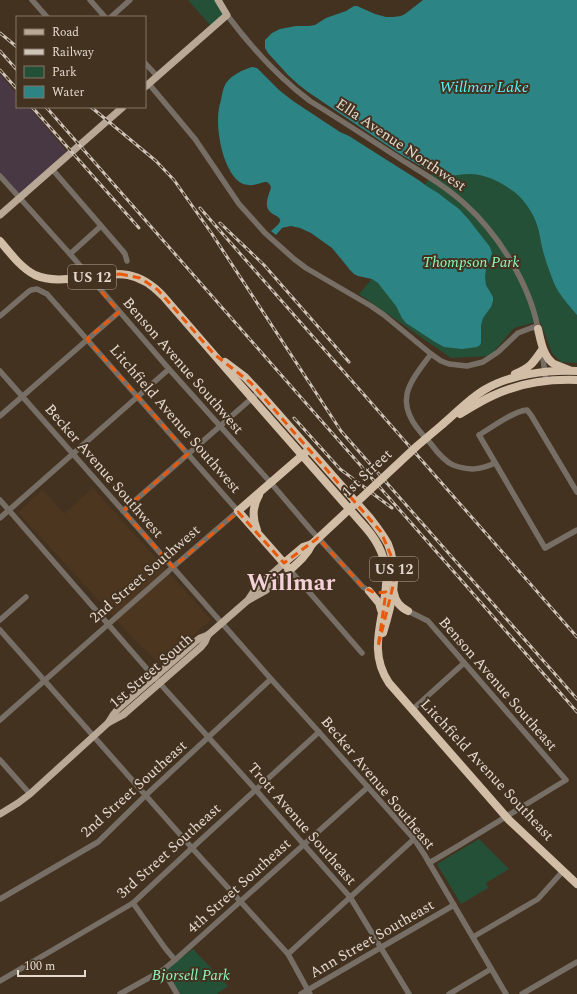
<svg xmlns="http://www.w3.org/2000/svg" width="577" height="994" font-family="Spectral,serif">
	<rect width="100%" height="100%" fill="#433220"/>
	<polygon fill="#473844" points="0,74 17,94 17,107 29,107 67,151 19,195 0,174"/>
	<polygon fill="#4d361f" points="93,488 211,620 160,664 135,640 18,512 43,490 64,514"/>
	<g fill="#245038">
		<polygon points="188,0 215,0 224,14 211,26"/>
		<polygon points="489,173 520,192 540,222 577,303 577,363 561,362 552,353 540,321 514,328 490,356 451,358 359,294 370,281 431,174"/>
		<polygon points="479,839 509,869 486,883 488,888 461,904 437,864"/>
		<polygon points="193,949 228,986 217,994 180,994 166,970"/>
	</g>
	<g fill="#2d8485">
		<path d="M423 0H577V315C569 305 559 295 554 283 550 273 546 262 543 251 541 244 540 235 538 228 534 213 523 197 510 189 499 181 484 174 470 174 462 174 454 176 446 176 429 174 415 162 400 154L308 92 299 85 288 75 268 53 265 48V40L272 33 280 29 296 26H309L315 25 326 18 346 11 354 6H357L375 14 386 17H393L401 16 405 14Z"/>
		<path d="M252 67 257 68 279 90 293 101 340 132 349 136 420 181 428 187 438 193 447 200 459 209 469 220 490 247 492 253 491 257 486 269 485 277 486 285 493 297V301L491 307 483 318 481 325V343L480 345 477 347 462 349 444 347 435 342 406 323 402 318 396 306 378 283 372 279 358 276 354 274 350 270 342 260 332 248 311 233 300 228 291 226 286 227 282 228 276 235 271 231C293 214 269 219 267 206 266 200 270 192 271 187 270 185 269 183 267 182 265 182 263 182 261 183 252 186 244 187 236 179 223 164 218 138 218 119 218 113 219 106 221 100 222 94 223 88 226 83 232 75 242 70 252 67Z"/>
	</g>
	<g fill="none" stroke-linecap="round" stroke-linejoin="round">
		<g stroke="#776f66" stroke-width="5.5">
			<polyline points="32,0 47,17"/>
			<polyline points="90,0 105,17"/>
			<path d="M227 15C251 47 278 77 310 101 341 120 371 140 402 160 424 174 447 187 466 205 499 235 530 285 538 329"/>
			<polyline points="111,17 130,0"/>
			<polyline points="145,63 157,76"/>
			<polyline points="149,84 195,139 239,204 265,233 294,259 306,268 371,306 384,315 431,354 441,361 449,364 467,366 483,362 498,352 518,333 531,328 538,326"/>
			<polyline points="52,169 122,250 125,254 127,261"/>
			<polyline points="0,176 70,254 169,369 271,483 311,530 363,587 369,591"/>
			<polyline points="70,254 101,226"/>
			<polyline points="0,316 28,292 31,290 37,289 47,294 238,511 173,567 0,720"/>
			<polyline points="542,351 546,381"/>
			<path d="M431 354C423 365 410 380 407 394 403 414 418 430 431 444 437 452 444 461 453 465 469 471 480 470 495 463"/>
			<polyline points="0,371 271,679 319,732 414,839 424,854 506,994"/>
			<polyline points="0,416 119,312"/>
			<path d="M577 492 531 415 527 410C513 411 491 428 479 435L545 548 577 530"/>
			<polyline points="0,500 154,677 256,790 350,897 409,994"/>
			<polyline points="123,511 259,392"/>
			<polyline points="0,518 169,369"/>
			<polyline points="290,570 362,653"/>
			<path d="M408 611 428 621 566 780C521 807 476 836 429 863"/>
			<polyline points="0,620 26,597"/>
			<polyline points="0,630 192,848 288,954 310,994"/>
			<polyline points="412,710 464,663"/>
			<polyline points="0,760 30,794"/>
			<polyline points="0,899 98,842 146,795 271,679"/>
			<polyline points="133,903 165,948 175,960"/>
			<polyline points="473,937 538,899 563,871"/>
			<polyline points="288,954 414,839"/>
			<polyline points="163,970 177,994"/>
			<polyline points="0,981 133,903 192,848 319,732"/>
			<polyline points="120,994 163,970 175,960 368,787"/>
			<polyline points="301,994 454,905"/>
			<polyline points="449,994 491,969"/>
			<polyline points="522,994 577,962"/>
		</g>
		<g stroke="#b8a895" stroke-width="7">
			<polyline points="145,87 227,15 218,0"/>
			<polyline points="0,215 123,107"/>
			<polyline points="248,600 256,588 284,563"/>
			<polyline points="108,723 113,715 118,709 195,642 200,638 208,635 247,601 265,591 290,570"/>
			<polyline points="0,814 18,803 30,794 108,723 123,715 201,647 205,642 208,635"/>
		</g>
		<g stroke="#d2bea7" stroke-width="8">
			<path d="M0 241C10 253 21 268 35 275 46 280 57 280 68 279 108 276 132 263 163 296L229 372 366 528C380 544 388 564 386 585 384 619 367 651 389 683L509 820 577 884"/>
			<path d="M538 329C541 341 543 357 554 364 559 366 564 368 569 370"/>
			<path d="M225 362 245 377 259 392 370 518C377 527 383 535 388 544 400 574 392 604 383 633"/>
			<path d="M515 374C531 367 533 363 542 350"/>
			<path d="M460 414C470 408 481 401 492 396 519 383 548 379 577 380"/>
			<path d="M443 424C456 413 469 399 484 390 510 374 547 370 577 371"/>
			<path d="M306 452 238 511 290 570C299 562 307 555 312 544"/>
			<path d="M257 530C252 518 252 507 259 495"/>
			<polyline points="284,563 303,547 312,544"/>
			<polyline points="369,591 379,603 381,610"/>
			<path d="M394 593C395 601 400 607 408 611"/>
		</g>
		<defs>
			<g id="rail">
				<polyline points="0,33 17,47"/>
				<polyline points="0,51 17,70"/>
				<polyline points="0,70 17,89"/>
				<polyline points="32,107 139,228"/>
				<polyline points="46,107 577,712"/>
				<polyline points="91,107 156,161 174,180 212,234 341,431 577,699"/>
				<polyline points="200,208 577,637"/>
				<polyline points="220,223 264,265 349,362"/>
				<polyline points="294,418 340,469 392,508"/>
			</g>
		</defs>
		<use href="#rail" stroke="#d0c4b9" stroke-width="3"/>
		<use href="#rail" stroke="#433220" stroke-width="1.5" stroke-dasharray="4.5" stroke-linecap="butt"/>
		<polyline stroke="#d2bea7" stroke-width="8" points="312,544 417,446 443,424"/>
	</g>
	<path fill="none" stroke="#e8590c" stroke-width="3" stroke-dasharray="8 5" stroke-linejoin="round" d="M120 274 140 278 158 290 214 354 251 383 381 532 392 558 394 582 378 647 386 592 375 593 363 587 318 538 284 563 238 512 173 567 123 511 188 454 87 339 119 312 89 277Z"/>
	<g text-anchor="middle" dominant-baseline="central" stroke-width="4" stroke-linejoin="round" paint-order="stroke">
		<g fill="#433220" stroke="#b4a79a" stroke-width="1">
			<rect x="68" y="265" width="48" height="24" rx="3"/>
			<rect x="370" y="557" width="48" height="24" rx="3"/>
		</g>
		<g font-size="14" font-weight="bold" fill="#e5d9cf">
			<text x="92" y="277">US 12</text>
			<text x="394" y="569">US 12</text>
		</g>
		<g font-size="15" fill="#e5d9cf" stroke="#433220">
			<text transform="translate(401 145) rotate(34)">Ella Avenue Northwest</text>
			<text transform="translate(183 366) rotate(49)">Benson Avenue Southwest</text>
			<text transform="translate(175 419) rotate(49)">Litchfield Avenue Southwest</text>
			<text transform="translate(104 471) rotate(49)">Becker Avenue Southwest</text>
			<text transform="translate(367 473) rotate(-43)">1st Street</text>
			<text transform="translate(145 574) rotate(-41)">2nd Street Southwest</text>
			<text transform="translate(151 671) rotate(-41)">1st Street South</text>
			<text transform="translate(498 684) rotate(49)">Benson Avenue Southeast</text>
			<text transform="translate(487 770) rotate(47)">Litchfield Avenue Southeast</text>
			<text transform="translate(378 783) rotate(50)">Becker Avenue Southeast</text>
			<text transform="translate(134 789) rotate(-42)">2nd Street Southeast</text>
			<text transform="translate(302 824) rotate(49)">Trott Avenue Southeast</text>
			<text transform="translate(169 851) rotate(-42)">3rd Street Southeast</text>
			<text transform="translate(239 886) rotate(-42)">4th Street Southeast</text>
			<text transform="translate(372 939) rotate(-30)">Ann Street Southeast</text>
		</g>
		<g font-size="15" font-style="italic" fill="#8ef8bb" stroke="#433220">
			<text x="471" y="262">Thompson Park</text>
			<text x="191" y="975">Bjorsell Park</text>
		</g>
		<g font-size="16" font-style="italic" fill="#56f6f9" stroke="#433220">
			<text x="484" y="87">Willmar Lake</text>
		</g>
		<g font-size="23" font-weight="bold" fill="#f4d1d8" stroke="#433220">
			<text x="291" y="583">Willmar</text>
		</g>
	</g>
	<rect x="16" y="16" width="130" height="92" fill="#433220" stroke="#847566"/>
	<rect x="24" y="29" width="20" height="6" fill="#b8a895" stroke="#847566"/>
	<text x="52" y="36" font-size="12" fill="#e5d9cf">Road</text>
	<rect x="24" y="49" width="20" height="6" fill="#d0c4b9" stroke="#847566"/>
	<text x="52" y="56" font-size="12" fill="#e5d9cf">Railway</text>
	<rect x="24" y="66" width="20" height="12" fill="#245038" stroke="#847566"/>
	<text x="52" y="76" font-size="12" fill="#e5d9cf">Park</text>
	<rect x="24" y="86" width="20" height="12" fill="#2d8485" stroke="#847566"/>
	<text x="52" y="96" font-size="12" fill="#e5d9cf">Water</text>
	<path d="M18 970v6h67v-6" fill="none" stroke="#e5d9cf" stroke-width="2"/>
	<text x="24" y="970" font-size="12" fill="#e5d9cf" stroke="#433220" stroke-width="3" paint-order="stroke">100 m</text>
</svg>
